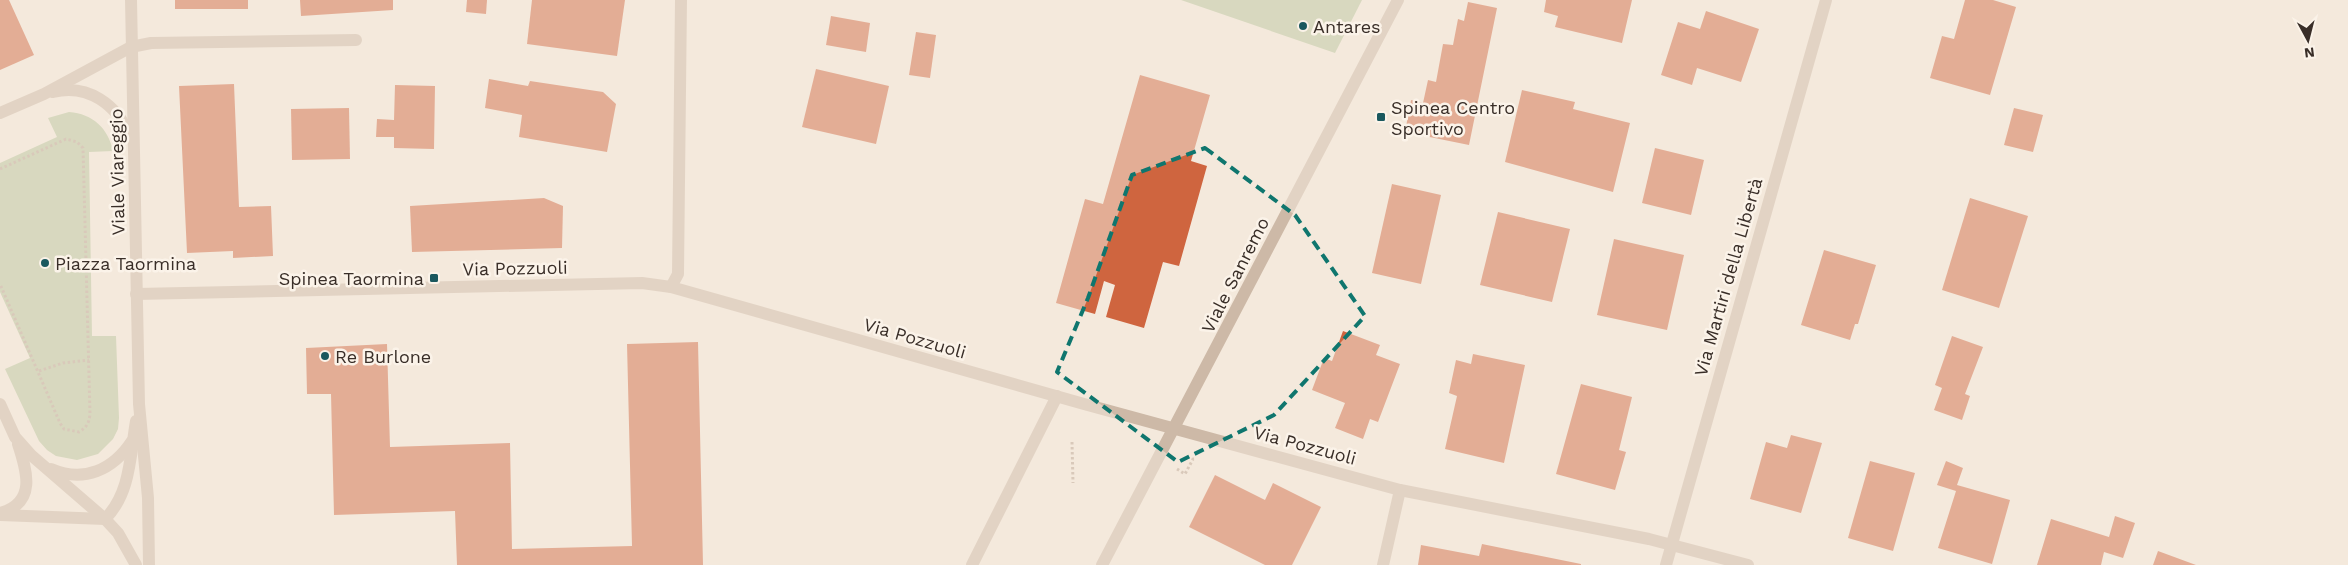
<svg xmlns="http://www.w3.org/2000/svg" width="2348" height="565" font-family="'Work Sans',sans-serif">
	<rect width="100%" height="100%" fill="#f4e9dc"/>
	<g fill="#b6c49b">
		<polygon points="1181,0 1362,0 1335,53"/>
		<path d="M69 112C93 114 108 128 113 151L89 152 92 336H116L119 418 118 429 113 439 98 454 77 460 56 456 47 450 39 441 5 369 30 358 0 292V163L57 137 48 118Z"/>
	</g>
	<g fill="#cf653f">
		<polygon points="0,0 9,0 34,55 0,70"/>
		<rect x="175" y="0" width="73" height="9"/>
		<polygon points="300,0 393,0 393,10 301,16"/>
		<polygon points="467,0 487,0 486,14 466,12"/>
		<polygon points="532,0 625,0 617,56 527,44"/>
		<polygon points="1546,0 1632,0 1622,43 1555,27 1558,16 1544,12"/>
		<polygon points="1965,0 1993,0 2016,7 1990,95 1930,78 1942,36 1954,39"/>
		<polygon points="1468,2 1497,8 1469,145 1405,132 1411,100 1423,103 1428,80 1436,82 1443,44 1453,45 1458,19 1464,21"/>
		<polygon points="1706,11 1759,29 1741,82 1697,68 1692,85 1661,75 1678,22 1700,29"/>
		<polygon points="831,16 870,23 866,52 826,45"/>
		<polygon points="916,32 936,35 930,78 909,75"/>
		<polygon points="816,69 889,86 876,144 802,127"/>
		<polygon points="1140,75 1210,95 1191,161 1207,166 1179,266 1163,262 1144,328 1106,317 1115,285 1104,281 1095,314 1056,303 1085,199 1103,204"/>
		<polygon points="489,79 528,86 530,81 603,92 616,104 607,152 519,137 522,115 485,108"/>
		<polygon points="234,84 239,207 271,206 273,256 233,258 233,251 187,253 179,86"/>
		<polygon points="395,85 435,86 434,149 394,148 394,137 376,137 377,119 394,120"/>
		<polygon points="1522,90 1575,102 1573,109 1630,123 1613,192 1505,162"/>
		<polygon points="349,108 350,159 292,160 291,109"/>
		<polygon points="2014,108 2043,115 2033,152 2004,145"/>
		<polygon points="1655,148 1704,160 1691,215 1642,203"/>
		<polygon points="1392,184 1441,195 1421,284 1372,273"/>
		<polygon points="544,198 563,206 562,248 412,252 410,206"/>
		<polygon points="1970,198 2028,216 1999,308 1942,290"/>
		<polygon points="1498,212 1570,229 1552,302 1480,285"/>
		<polygon points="1614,239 1684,255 1667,330 1597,315"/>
		<polygon points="1824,250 1876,265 1858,324 1855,324 1850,340 1801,325"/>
		<polygon points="1343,331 1380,345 1376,355 1400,364 1378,422 1370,419 1363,439 1335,428 1345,403 1312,390 1324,358 1332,361"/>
		<polygon points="1952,336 1983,347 1965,394 1970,396 1962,420 1934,410 1942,388 1935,385"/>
		<polygon points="698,342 703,565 457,565 455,511 334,515 331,394 307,394 306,348 387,344 390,447 510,443 512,549 632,546 627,344"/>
		<polygon points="1473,354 1525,365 1504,463 1445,449 1457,396 1449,393 1456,360 1471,364"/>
		<polygon points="1581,384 1632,397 1619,450 1626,452 1615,490 1556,474"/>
		<polygon points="1791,435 1822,443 1801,513 1750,499 1766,442 1787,448"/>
		<polygon points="1870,461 1915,473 1893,551 1848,538"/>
		<polygon points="1946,461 1963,468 1957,485 2010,500 1992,564 1938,548 1956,491 1937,485"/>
		<polygon points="1215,475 1265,500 1273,483 1321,507 1292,565 1265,565 1189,527"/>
		<polygon points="2115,516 2135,523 2123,558 2104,552 2101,565 2037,565 2051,519 2109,537"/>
		<polygon points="1482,544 1581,564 1581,565 1418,565 1421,545 1479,556"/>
		<polygon points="2158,551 2196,565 2153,565"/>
	</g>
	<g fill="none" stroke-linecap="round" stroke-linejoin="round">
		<g stroke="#b9a391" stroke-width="3" stroke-dasharray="2.5 2.5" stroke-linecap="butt">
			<path d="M0 169 66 139 77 142 83 148 90 414C89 423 87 427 79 432L64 429 60 423 0 284"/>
			<polyline points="39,371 63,363 89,360"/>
			<polyline points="1072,442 1073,483"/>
			<polyline points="1177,469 1185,474 1193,459 1196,459"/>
		</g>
		<g stroke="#cdb9a7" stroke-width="12">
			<polyline points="131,0 139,404 148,498 149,565"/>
			<path d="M53 92C88 83 117 105 130 136"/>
			<polyline points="0,113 44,94 131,47 151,43 356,40"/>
			<polyline points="671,287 678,274 681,0"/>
			<polyline points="136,294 642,283 671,287 1084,404 1400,490 1649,539 1748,565"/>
			<polyline points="0,404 15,437 31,455 105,519 118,533 136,565"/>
			<path d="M51 469C84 483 113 470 132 441"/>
			<path d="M0 513C37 503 27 471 18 444"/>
			<polyline points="0,515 105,519"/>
			<path d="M105 519C131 493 130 455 136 421"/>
			<polyline points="972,565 1057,396"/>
			<polyline points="1383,565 1400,490"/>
			<polyline points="1666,565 1826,0"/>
		</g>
		<polyline stroke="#cdb9a7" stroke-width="12" points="1102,565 1398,0"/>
	</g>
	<path d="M0 0H2348V565H0ZM1205 148 1295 215 1365 316 1274 415 1178 462 1057 372 1088 298 1132 175Z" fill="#f4e9dc" fill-opacity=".55" fill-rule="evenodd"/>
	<path fill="none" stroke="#0f766e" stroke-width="4" stroke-dasharray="10 6" stroke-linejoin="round" d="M1205 148 1295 215 1365 316 1274 415 1178 462 1057 372 1088 298 1132 175Z"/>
	<g fill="#1a585e" stroke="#fbf3e9" stroke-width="2">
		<circle cx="1303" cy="26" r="5"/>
		<rect x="1376" y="112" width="10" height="10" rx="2.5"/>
		<circle cx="45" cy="263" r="5"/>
		<rect x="429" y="273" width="10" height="10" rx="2.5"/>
		<circle cx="325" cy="356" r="5"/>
	</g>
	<g text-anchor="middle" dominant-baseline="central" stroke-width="5" stroke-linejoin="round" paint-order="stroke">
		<g font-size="18" fill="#392e28" stroke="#fbf3e9" text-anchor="start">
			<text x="1313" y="26">Antares</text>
			<text x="1391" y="107">Spinea Centro<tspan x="1391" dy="21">Sportivo</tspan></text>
			<text x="55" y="263">Piazza Taormina</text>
			<text x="424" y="278" text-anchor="end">Spinea Taormina</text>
			<text x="335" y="356">Re Burlone</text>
		</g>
		<g font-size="18" fill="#392e28" stroke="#fbf3e9">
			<text transform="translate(117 172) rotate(-91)">Viale Viareggio</text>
			<text transform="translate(515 268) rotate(-1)">Via Pozzuoli</text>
			<text transform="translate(1235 275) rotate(-63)">Viale Sanremo</text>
			<text transform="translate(1728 277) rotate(-74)">Via Martiri della Libertà</text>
			<text transform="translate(915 338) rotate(16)">Via Pozzuoli</text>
			<text transform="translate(1305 445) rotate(15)">Via Pozzuoli</text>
		</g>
	</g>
	<g transform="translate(2308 40) rotate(173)" stroke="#fbf3e9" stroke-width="4" paint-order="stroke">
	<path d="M0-4L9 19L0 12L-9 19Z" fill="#392e28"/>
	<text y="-8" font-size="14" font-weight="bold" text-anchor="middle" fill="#392e28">N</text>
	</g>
</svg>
